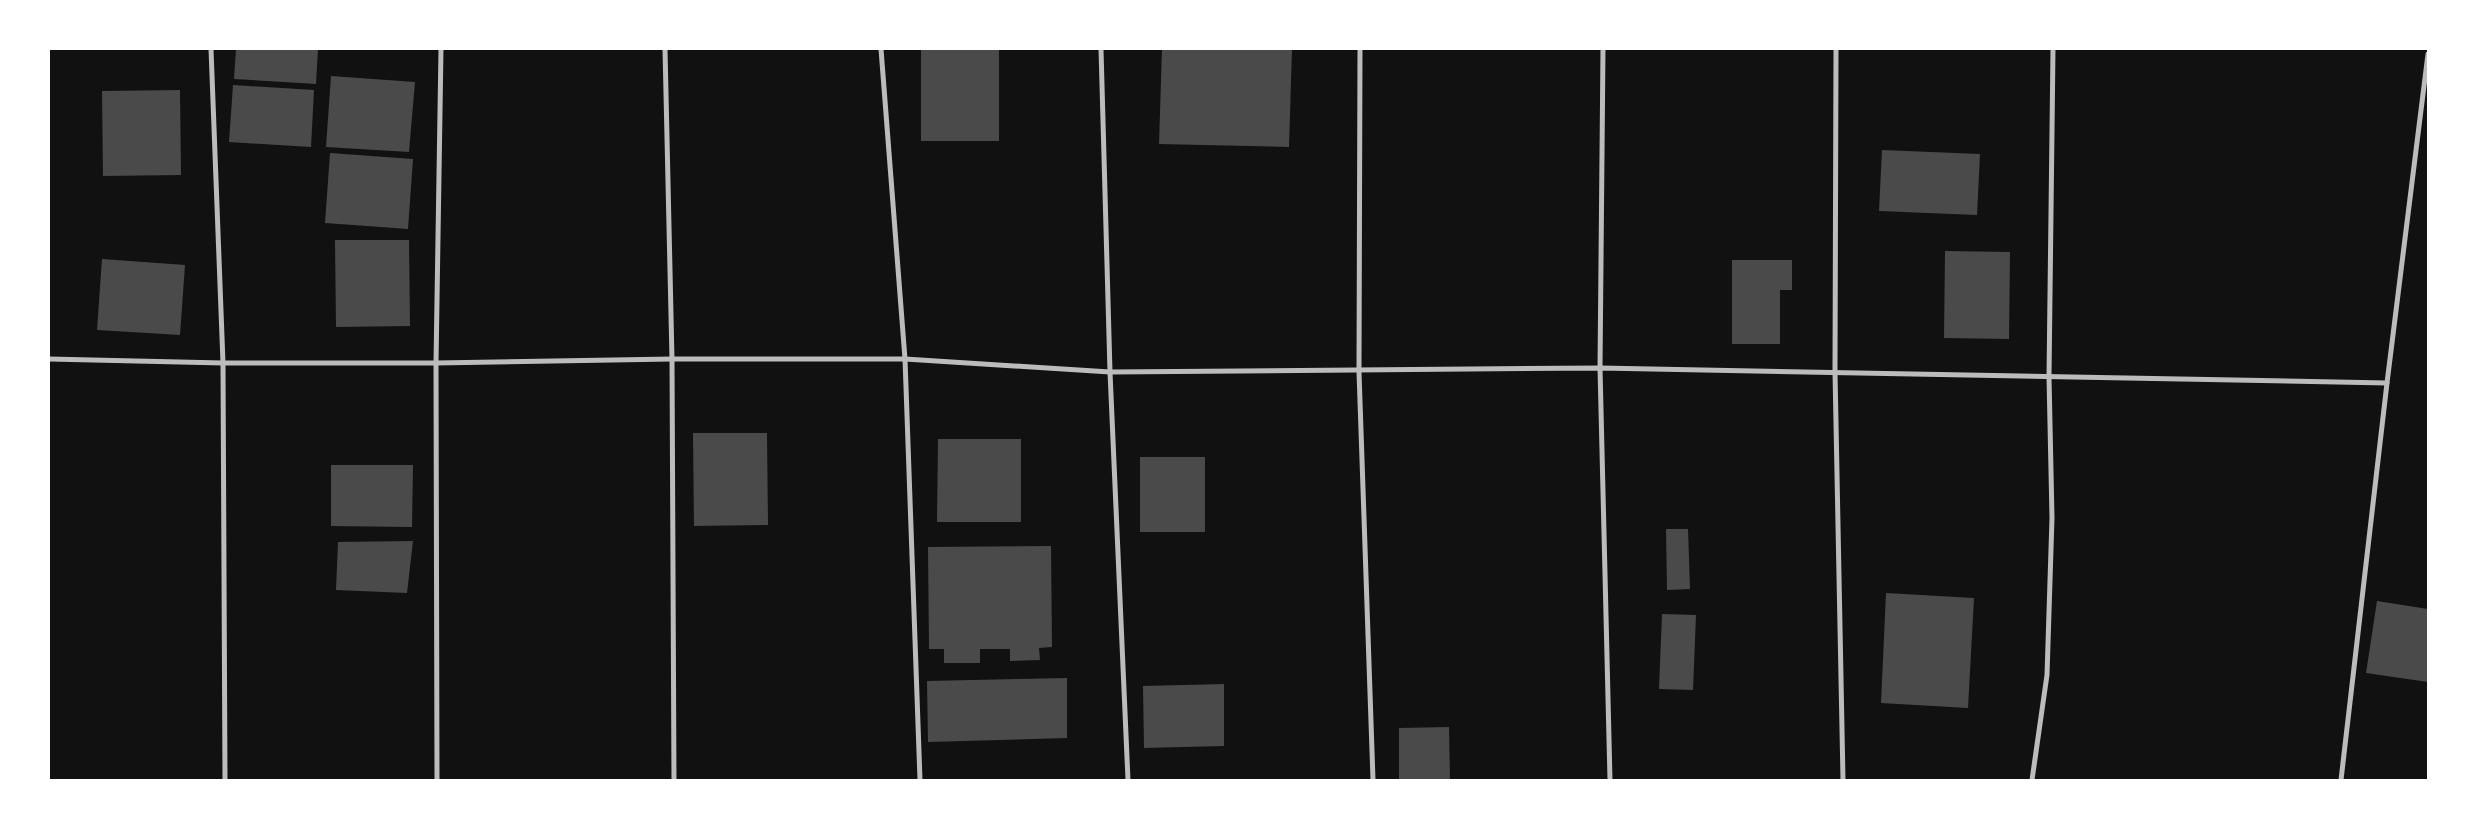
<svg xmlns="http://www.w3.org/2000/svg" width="2477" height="829" font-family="'Varela Round',sans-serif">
	<rect width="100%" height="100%" fill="#111"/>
	<g fill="#4a4a4a">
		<polygon points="236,49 318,49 316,84 234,79"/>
		<rect x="921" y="49" width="78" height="92"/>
		<polygon points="1162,49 1292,49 1289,147 1159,144"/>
		<polygon points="331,76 415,82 409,152 326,147"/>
		<polygon points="233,85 314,90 311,147 229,142"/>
		<polygon points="180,90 181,175 103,176 102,91"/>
		<polygon points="1882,150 1980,154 1977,215 1879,211"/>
		<polygon points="330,153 413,159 408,229 325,223"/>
		<polygon points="335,240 409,240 410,326 336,327"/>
		<polygon points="1945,251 2010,252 2009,339 1944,338"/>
		<polygon points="102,259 185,265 180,335 97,330"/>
		<polygon points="1732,260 1792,260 1792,290 1780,290 1780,344 1732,344"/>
		<polygon points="693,433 767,433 768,525 694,526"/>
		<polygon points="938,439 1021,439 1021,522 937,522"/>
		<rect x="1140" y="457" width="65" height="75"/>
		<polygon points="331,465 413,465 412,527 331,526"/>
		<polygon points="1666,529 1688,529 1690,589 1667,590"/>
		<polygon points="413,541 407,593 336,590 338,542"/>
		<polygon points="1051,546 1052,647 1039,648 1040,660 1010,661 1010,649 980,649 980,663 944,663 944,649 929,649 928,547"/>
		<polygon points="1886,593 1974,598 1968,708 1881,703"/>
		<polygon points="2377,601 2428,609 2428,682 2366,673"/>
		<polygon points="1662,614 1696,615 1693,690 1659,689"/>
		<polygon points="1067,678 1067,738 928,742 927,681"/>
		<polygon points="1224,684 1224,746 1144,748 1143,686"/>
		<polygon points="1449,727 1450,780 1399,780 1399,728"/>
	</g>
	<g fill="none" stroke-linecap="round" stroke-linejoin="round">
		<g stroke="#bcbcbc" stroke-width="5">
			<polyline points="211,49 223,363 225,780"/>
			<polyline points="665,49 672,359 674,780"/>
			<polyline points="881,49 905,359 920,780"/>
			<polyline points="1101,49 1110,372 1128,780"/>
			<polyline points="1360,49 1359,372 1373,780"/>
			<polyline points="1603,49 1600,368 1610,780"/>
			<polyline points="1836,49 1835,372 1843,780"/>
			<polyline points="49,359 223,363 436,363 672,359 905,359 1110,372 1600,368 2387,383"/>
			<polyline points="437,780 436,363 441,49"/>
			<polyline points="2032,780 2047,675 2052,518 2049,377 2053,49"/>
			<polyline points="2341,780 2387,383 2428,54"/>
		</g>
	</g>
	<rect width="2477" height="829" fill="none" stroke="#ffffff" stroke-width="100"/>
</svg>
